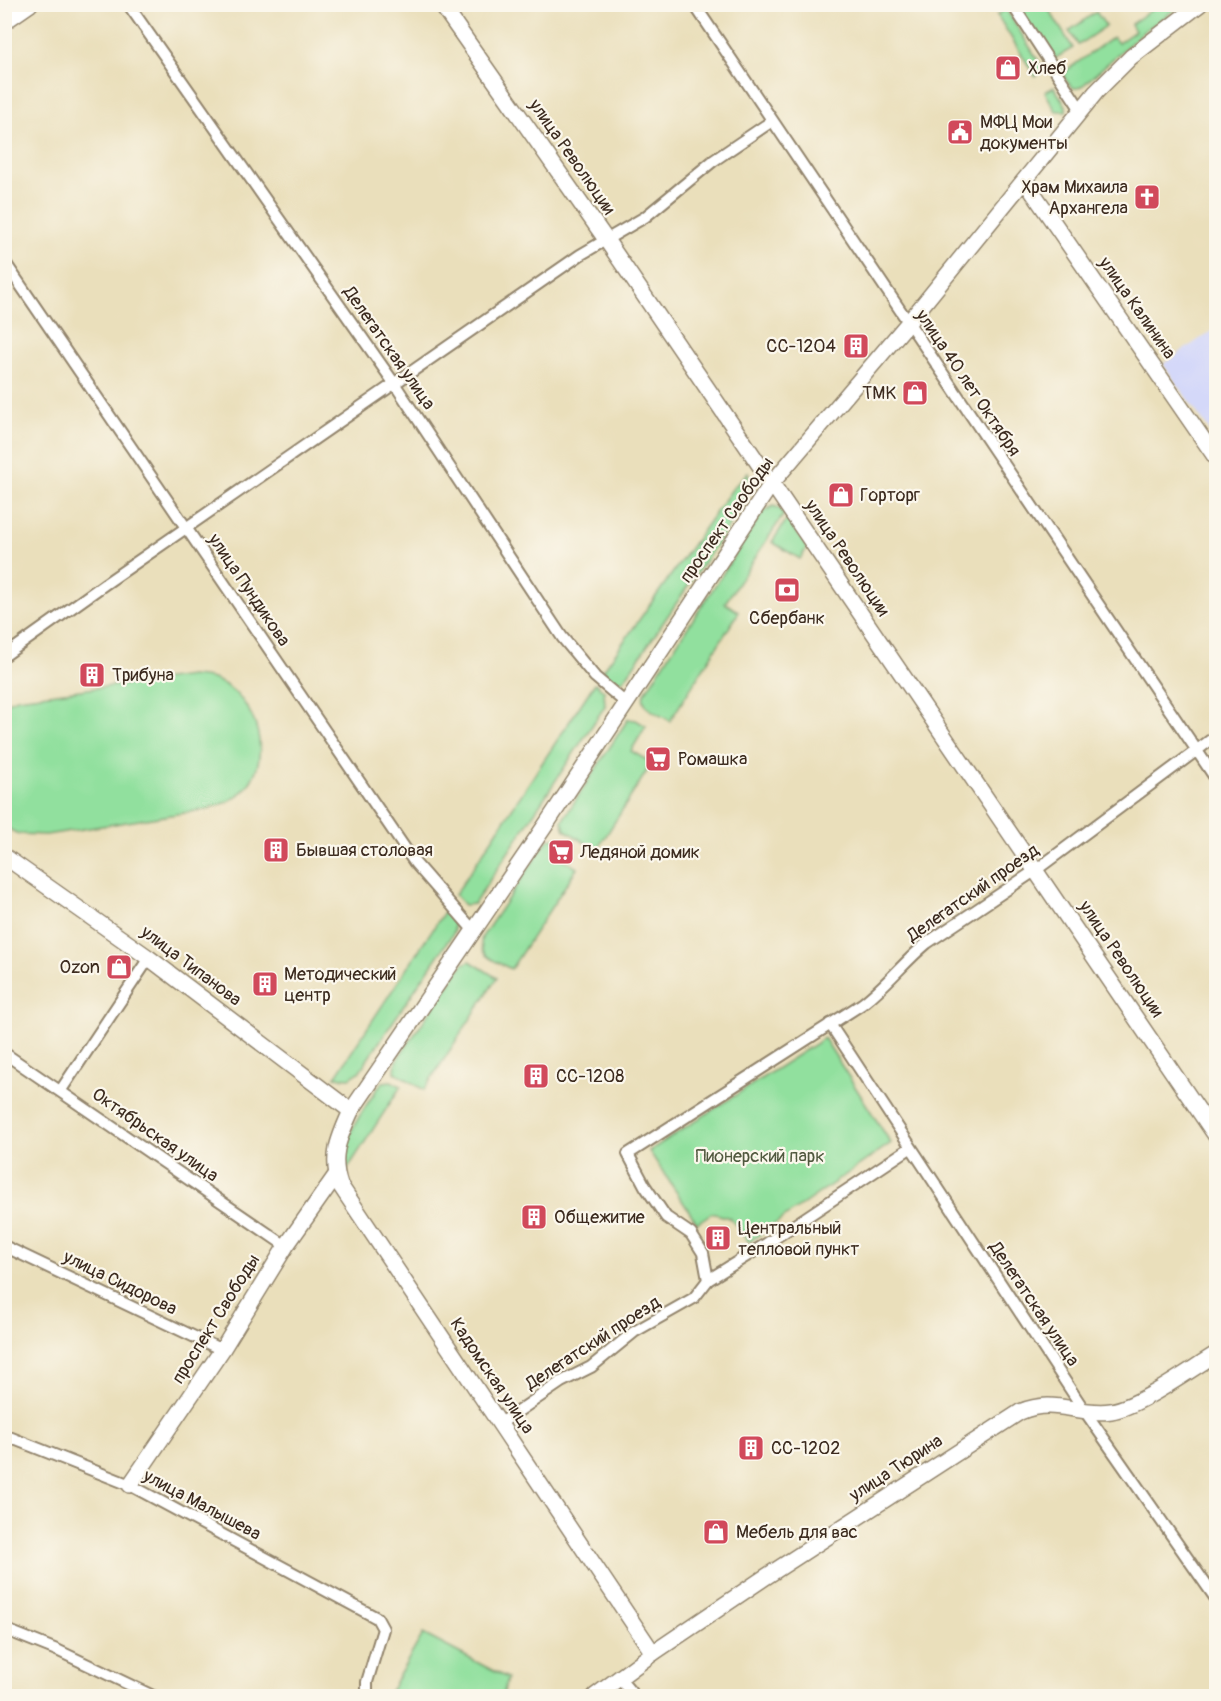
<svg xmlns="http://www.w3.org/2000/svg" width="1221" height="1701" font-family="Pangolin,sans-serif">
	<rect width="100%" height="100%" fill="#fbf7ec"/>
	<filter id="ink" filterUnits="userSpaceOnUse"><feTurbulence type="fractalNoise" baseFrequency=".0167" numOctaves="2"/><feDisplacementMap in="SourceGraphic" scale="12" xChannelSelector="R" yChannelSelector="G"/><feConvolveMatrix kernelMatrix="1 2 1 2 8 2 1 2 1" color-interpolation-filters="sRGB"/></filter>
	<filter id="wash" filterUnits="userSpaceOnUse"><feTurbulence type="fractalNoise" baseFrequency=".008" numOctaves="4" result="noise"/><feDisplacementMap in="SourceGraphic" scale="24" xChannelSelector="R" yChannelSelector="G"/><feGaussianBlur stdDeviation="1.35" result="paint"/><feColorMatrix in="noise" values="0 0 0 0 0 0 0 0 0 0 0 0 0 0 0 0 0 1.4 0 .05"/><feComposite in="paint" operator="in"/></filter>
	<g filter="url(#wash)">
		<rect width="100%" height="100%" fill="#eadfbb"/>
		<polygon fill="#d4d8f9" points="1216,328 1216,440 1163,364"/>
		<g fill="#91e09e" stroke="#66855e" stroke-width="1.5">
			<polygon points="1016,5 1046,5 1073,48 1054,59"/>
			<path d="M1159 5H1182L1144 31 1081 87C1072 91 1069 84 1064 77L1067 70 1113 37 1118 43 1135 31 1131 24Z"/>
			<polygon points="1006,9 1044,70 1035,76 997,15"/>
			<polygon points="1096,12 1106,26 1078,45 1069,31"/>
			<polygon points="1054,87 1066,106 1066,111 1056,111 1045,92"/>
			<path d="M748 472C752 485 747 496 742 507L624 680 613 683 602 672 733 488Z"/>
			<path d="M773 506 779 508 784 514 725 603 739 612 670 721C659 714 640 708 644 694L763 512Z"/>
			<polygon points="787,519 807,548 800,559 772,542"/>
			<path d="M191 676C199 677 211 677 218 681 254 698 271 748 251 781 241 797 225 804 208 809L46 835 18 834 5 827V703L17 698Z"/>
			<polygon points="595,683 604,691 605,706 474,904 464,905 455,895"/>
			<polygon points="628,719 636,720 646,726 631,751 652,763 597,850 565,830 562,821"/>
			<path d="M552 838 563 841 555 854 577 868 511 969C496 961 477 957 482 937L547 841Z"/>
			<polygon points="446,909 454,920 454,932 359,1072 350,1078 335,1077"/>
			<polygon points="470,961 497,978 424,1090 395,1072 396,1061 463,964"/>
			<polygon points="824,1038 891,1143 749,1242 730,1218 712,1213 697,1223 649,1151"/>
			<path d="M391 1081 401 1086 345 1173C340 1138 362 1112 380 1085L383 1082Z"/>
			<polygon points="423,1634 507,1678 503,1696 387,1696"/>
		</g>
	</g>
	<g filter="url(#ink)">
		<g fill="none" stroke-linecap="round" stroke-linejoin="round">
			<defs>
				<g id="street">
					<polyline points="128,4 394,383 562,637 595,677 627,704"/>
					<polyline points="694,4 1216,779"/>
					<polyline points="1012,4 1081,110"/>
					<polyline points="4,261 415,863 474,931"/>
					<polyline points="4,656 105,584 580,255 645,217 713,161 772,121"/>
					<polyline points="830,1024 1084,1410 1216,1599"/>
					<polyline points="4,1053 286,1246"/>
					<polyline points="61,1090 149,958"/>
					<polyline points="4,1246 222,1350"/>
					<path d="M708 1280 703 1253 691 1234 666 1217 645 1186 628 1154 862 1004C886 986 904 962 927 943L1036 870 1216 736"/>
					<polyline points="501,1423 561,1382 591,1367 634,1332 694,1298 708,1280 766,1244 910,1148"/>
					<polyline points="4,1435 130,1485 377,1618 383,1629 367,1682 367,1696"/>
					<polyline points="4,1629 59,1651 153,1696"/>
					<polyline points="619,1678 634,1696"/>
				</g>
				<g id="secondary">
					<polyline points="441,4 607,241 1216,1136"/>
					<polyline points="4,22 30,4"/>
					<polyline points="1025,181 1216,458"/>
					<polyline points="4,856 149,958 351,1111"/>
					<polyline points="130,1485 222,1350 286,1246 336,1175"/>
					<path d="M653 1653 340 1185C330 1156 339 1138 351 1111L547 823 772 483 908 323 1096 92 1131 57 1200 4"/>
					<path d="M595 1696 653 1653 764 1578 1020 1412C1055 1397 1078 1416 1111 1411 1139 1407 1191 1369 1216 1354"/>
				</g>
			</defs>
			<use href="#street" stroke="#92846c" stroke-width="14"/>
			<use href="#secondary" stroke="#92846c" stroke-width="18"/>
			<use href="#street" stroke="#fff" stroke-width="10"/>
			<use href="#secondary" stroke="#fff" stroke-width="15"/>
		</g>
	</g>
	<defs>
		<symbol id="shop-square" viewBox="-11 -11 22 22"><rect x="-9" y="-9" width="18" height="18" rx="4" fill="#d1495b" stroke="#fbf7ec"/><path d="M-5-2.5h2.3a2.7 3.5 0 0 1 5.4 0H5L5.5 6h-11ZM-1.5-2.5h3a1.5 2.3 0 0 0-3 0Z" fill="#fff"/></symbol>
		<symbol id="civic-square" viewBox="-11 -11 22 22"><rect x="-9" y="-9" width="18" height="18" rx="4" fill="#d1495b" stroke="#fbf7ec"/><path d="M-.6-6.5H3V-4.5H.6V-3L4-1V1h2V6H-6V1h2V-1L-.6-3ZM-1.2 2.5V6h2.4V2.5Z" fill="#fff"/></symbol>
		<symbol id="church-square" viewBox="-11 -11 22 22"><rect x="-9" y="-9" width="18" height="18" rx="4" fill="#d1495b" stroke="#fbf7ec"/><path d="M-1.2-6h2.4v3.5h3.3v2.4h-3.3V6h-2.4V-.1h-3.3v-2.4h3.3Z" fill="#fff"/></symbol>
		<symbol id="building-square" viewBox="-11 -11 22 22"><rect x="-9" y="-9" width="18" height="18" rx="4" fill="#d1495b" stroke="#fbf7ec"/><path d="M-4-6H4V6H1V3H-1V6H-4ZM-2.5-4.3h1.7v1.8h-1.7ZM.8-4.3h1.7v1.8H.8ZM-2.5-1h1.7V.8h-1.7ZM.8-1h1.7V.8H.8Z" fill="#fff"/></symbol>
		<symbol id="bank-square" viewBox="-11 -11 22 22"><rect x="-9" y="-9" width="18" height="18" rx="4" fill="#d1495b" stroke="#fbf7ec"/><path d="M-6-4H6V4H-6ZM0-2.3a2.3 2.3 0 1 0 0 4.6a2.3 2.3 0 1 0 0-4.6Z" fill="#fff"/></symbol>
		<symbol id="supermarket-square" viewBox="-11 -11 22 22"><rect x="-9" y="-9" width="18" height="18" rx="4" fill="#d1495b" stroke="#fbf7ec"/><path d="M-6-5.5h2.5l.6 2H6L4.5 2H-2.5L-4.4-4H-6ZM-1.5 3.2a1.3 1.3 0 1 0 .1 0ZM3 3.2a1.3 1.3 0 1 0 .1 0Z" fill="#fff"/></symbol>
	</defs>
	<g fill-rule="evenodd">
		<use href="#shop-square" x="993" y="53" width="30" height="30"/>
		<use href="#civic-square" x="945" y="117" width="30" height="30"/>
		<use href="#church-square" x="1132" y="182" width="30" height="30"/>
		<use href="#building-square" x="841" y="331" width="30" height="30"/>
		<use href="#shop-square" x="900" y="378" width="30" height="30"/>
		<use href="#shop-square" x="826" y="480" width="30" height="30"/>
		<use href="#bank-square" x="772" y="575" width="30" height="30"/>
		<use href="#building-square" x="77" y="660" width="30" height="30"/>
		<use href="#supermarket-square" x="643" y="744" width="30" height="30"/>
		<use href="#building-square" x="261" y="835" width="30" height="30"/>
		<use href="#supermarket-square" x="546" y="837" width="30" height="30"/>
		<use href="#shop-square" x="104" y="952" width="30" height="30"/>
		<use href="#building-square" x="250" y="969" width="30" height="30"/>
		<use href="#building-square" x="521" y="1061" width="30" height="30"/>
		<use href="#building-square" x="519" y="1202" width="30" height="30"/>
		<use href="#building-square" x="703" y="1223" width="30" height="30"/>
		<use href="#building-square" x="736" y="1433" width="30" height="30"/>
		<use href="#shop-square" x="701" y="1517" width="30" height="30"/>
	</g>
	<g text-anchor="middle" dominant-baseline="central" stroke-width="4.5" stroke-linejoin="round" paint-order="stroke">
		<g font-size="18" fill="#3b2a1e" stroke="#fbf7ec" text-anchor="start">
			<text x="1028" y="68">Хлеб</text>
			<text x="980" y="122">МФЦ Мои<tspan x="980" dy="21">документы</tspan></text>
			<text x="1128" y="187" text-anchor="end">Храм Михаила<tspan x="1128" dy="21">Архангела</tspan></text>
			<text x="836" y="346" text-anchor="end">СС-1204</text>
			<text x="896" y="393" text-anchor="end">TMK</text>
			<text x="860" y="495">Горторг</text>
			<text x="787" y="618" text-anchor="middle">Сбербанк</text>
			<text x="112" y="675">Трибуна</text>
			<text x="678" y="759">Ромашка</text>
			<text x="296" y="850">Бывшая столовая</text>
			<text x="580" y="852">Ледяной домик</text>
			<text x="100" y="967" text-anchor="end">Ozon</text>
			<text x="284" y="974">Методический<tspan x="284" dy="21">центр</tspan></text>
			<text x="556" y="1076">СС-1208</text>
			<text x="554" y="1217">Общежитие</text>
			<text x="738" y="1228">Центральный<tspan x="738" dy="21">тепловой пункт</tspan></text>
			<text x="771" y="1448">СС-1202</text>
			<text x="736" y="1532">Мебель для вас</text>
		</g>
		<g font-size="18" fill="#3b2a1e" stroke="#fbf7ec">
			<text transform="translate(572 157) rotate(55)">улица Революции</text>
			<text transform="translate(1137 308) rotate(55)">улица Калинина</text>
			<text transform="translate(389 348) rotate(55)">Делегатская улица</text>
			<text transform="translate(968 383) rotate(56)">улица 40 лет Октября</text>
			<text transform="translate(727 520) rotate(-55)">проспект Свободы</text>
			<text transform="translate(847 558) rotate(56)">улица Революции</text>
			<text transform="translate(249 590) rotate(56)">улица Пундикова</text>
			<text transform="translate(973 893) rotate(-35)">Делегатский проезд</text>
			<text transform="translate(1121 959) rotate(56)">улица Революции</text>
			<text transform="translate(191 966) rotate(37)">улица Типанова</text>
			<text transform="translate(155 1135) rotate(35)">Октябрьская улица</text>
			<text transform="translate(120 1283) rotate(26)">улица Сидорова</text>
			<text transform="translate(1034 1304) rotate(56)">Делегатская улица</text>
			<text transform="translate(216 1319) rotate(-58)">проспект Свободы</text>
			<text transform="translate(593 1343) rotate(-33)">Делегатский проезд</text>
			<text transform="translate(492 1376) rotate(56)">Кадомская улица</text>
			<text transform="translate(896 1468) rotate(-33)">улица Тюрина</text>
			<text transform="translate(202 1505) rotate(28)">улица Малышева</text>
		</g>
		<g font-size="18" fill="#50583e" stroke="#fbf7ec">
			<text x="760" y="1156">Пионерский парк</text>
		</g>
	</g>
	<rect width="1221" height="1701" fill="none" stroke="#fbf7ec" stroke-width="24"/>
</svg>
